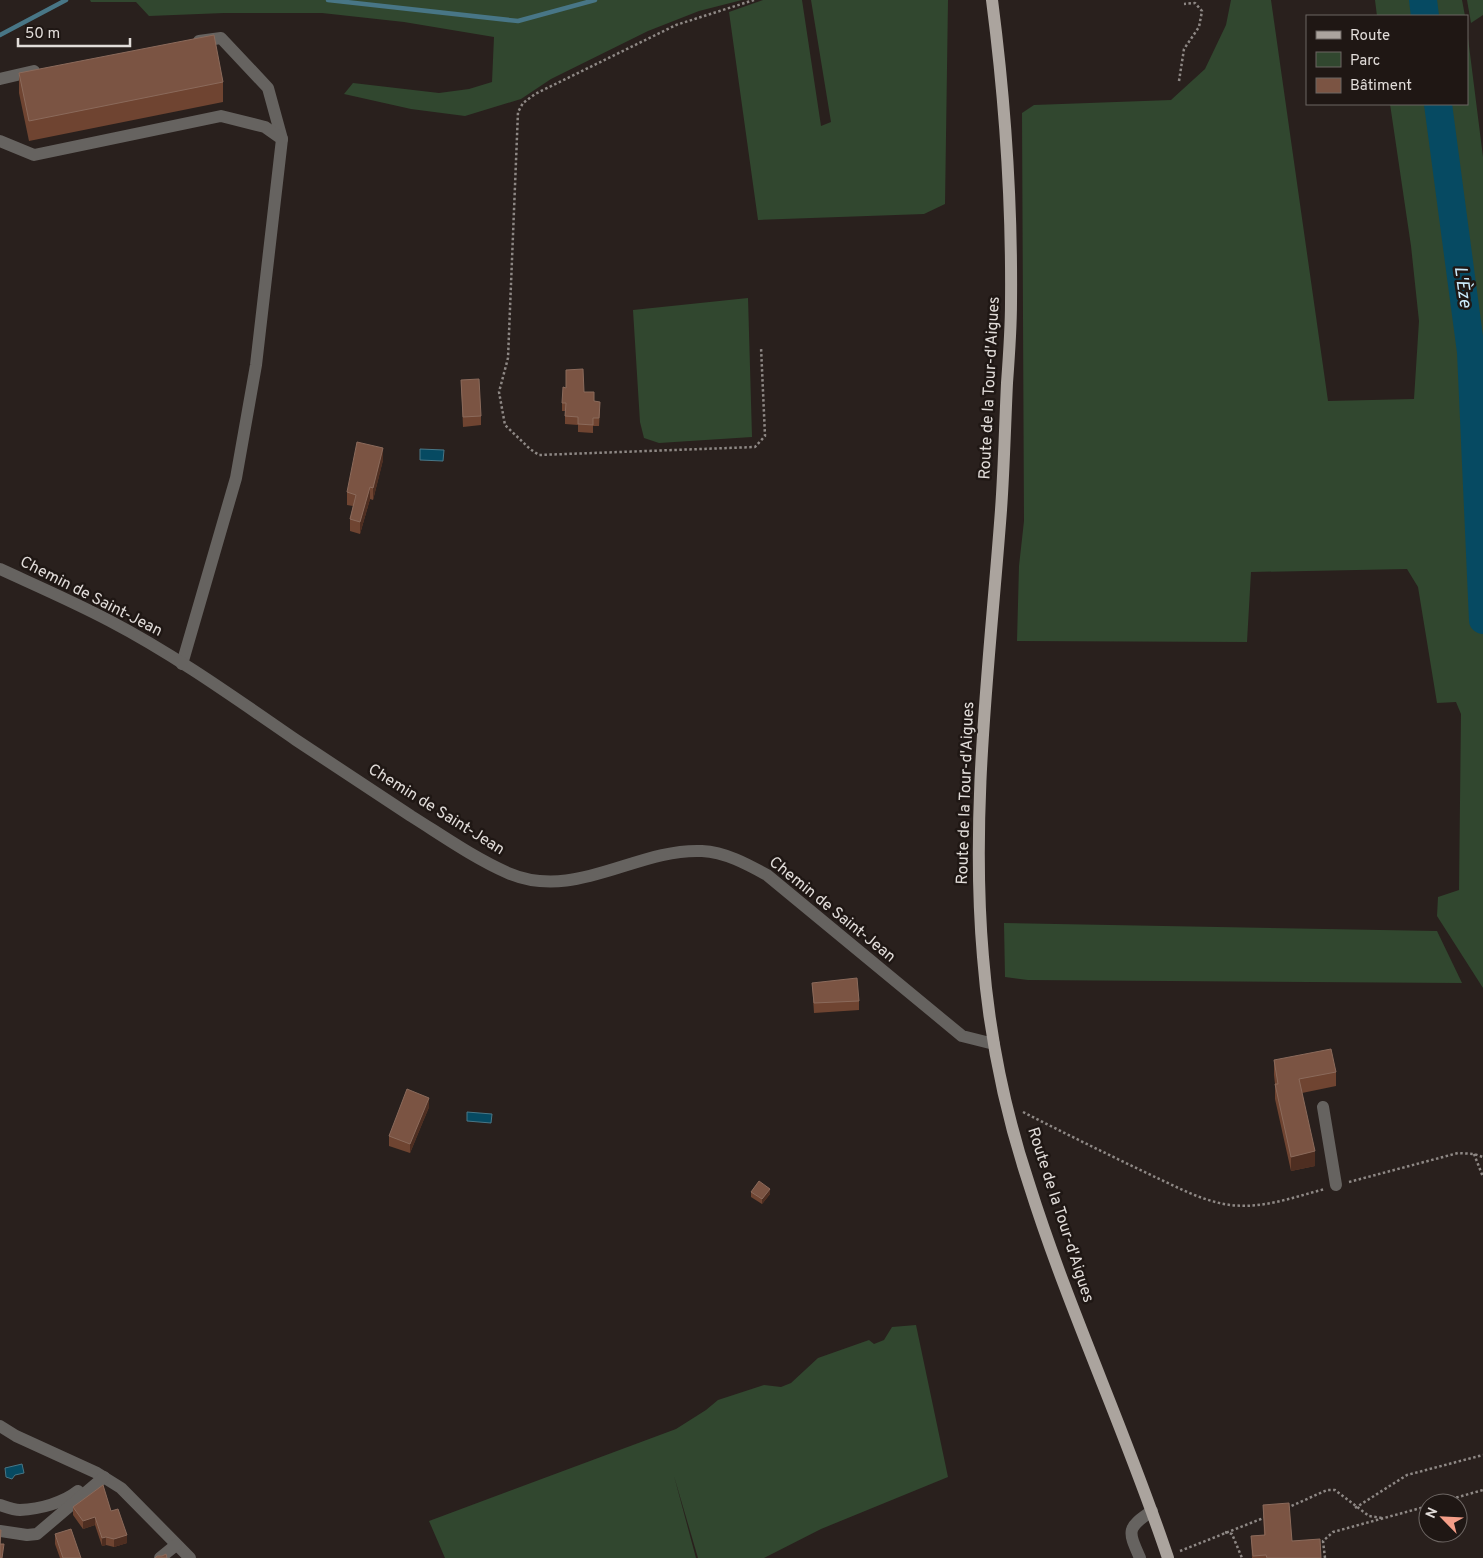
<svg xmlns="http://www.w3.org/2000/svg" width="1483" height="1558" font-family="Overpass,sans-serif">
	<rect width="100%" height="100%" fill="#29201d"/>
	<g fill="#31472f">
		<polygon points="90,0 742,0 699,11 648,31 551,79 521,99 465,116 411,109 344,94 353,83 439,93 469,89 492,82 494,37 404,22 322,13 224,13 149,16 136,2 91,2"/>
		<polygon points="763,0 802,0 821,126 831,122 811,0 948,0 945,204 924,214 758,220 729,12"/>
		<polygon points="1231,0 1271,0 1328,401 1414,399 1419,321 1411,246 1390,104 1467,104 1467,30 1483,157 1483,988 1437,916 1438,897 1459,890 1461,714 1456,702 1437,703 1418,587 1407,569 1251,572 1247,642 1017,641 1019,566 1024,521 1022,113 1034,105 1171,100 1205,69 1226,25"/>
		<polygon points="1375,0 1462,0 1465,16 1377,16"/>
		<polygon points="1467,0 1483,0 1483,15 1471,23"/>
		<polygon points="748,298 752,437 659,443 644,438 640,422 633,310"/>
		<polygon points="1004,923 1437,931 1462,983 1028,980 1005,977"/>
		<polygon points="916,1325 948,1477 821,1529 764,1558 698,1558 674,1476 696,1558 445,1558 429,1521 676,1429 706,1410 718,1400 764,1385 781,1387 791,1383 818,1358 869,1340 874,1344 884,1340 892,1327"/>
	</g>
	<g fill="#064a62" stroke="#487686">
		<polygon points="420,449 444,450 443,461 420,460"/>
		<polygon points="467,1112 492,1114 491,1123 467,1121"/>
		<polygon points="22,1464 24,1473 15,1475 12,1479 6,1477 5,1468"/>
	</g>
	<g fill="none" stroke-linecap="round" stroke-linejoin="round">
		<g stroke="#487686" stroke-width="4.5">
			<polyline points="328,0 518,21 595,0"/>
			<polyline points="0,35 66,0"/>
		</g>
		<g stroke="#064a62" stroke-width="28">
			<polyline points="1423,0 1425,16"/>
			<polyline points="1438,104 1471,352 1483,620"/>
		</g>
		<g stroke="#8e8885" stroke-width="2.5" stroke-dasharray="2.5 2.5" stroke-linecap="butt">
			<polyline points="754,0 676,25 535,94 523,103 518,112 508,358 499,392 505,425 530,449 539,455 755,447 765,436 761,347"/>
			<polyline points="1179,81 1184,49 1199,27 1202,11 1195,3 1184,4"/>
			<path d="M1023 1112C1066 1134 1109 1155 1153 1176 1177 1187 1204 1202 1231 1205 1263 1209 1294 1197 1325 1189"/>
			<polyline points="1474,1154 1483,1177"/>
			<polyline points="1349,1182 1458,1153 1474,1154 1483,1157"/>
			<polyline points="1437,1503 1483,1490"/>
			<polyline points="1287,1508 1327,1490 1335,1490 1369,1516 1382,1518"/>
			<polyline points="1355,1508 1407,1475 1483,1455"/>
			<polyline points="1225,1532 1232,1534 1242,1558"/>
			<polyline points="1180,1551 1266,1517"/>
			<polyline points="1325,1558 1323,1541 1333,1532 1428,1506"/>
		</g>
		<g stroke="#666360" stroke-width="12">
			<polyline points="199,41 221,38 268,88 282,139"/>
			<polyline points="0,79 34,71"/>
			<polyline points="0,141 34,155 221,116 265,127 282,139 256,365 236,478 182,664"/>
			<path d="M0 569C37 586 74 602 110 621 175 655 235 698 296 740 334 765 373 791 411 816 443 836 474 858 508 873 575 902 636 848 702 851 725 852 747 864 767 875L962 1036 994 1044"/>
			<polyline points="1323,1107 1336,1185"/>
			<polyline points="0,1426 16,1436 97,1473 121,1488 190,1558"/>
			<path d="M0 1505C6 1507 14 1510 20 1510 40 1509 63 1503 78 1491"/>
			<polyline points="0,1531 27,1535 37,1534 104,1477"/>
			<polyline points="160,1558 176,1545"/>
			<path d="M1140 1558C1128 1531 1126 1528 1152 1511"/>
		</g>
		<path stroke="#aba49e" stroke-width="12" d="M992 0C1005 100 1012 202 1011 303 1011 329 1009 356 1007 383 1005 425 1004 468 1001 510 990 659 970 808 983 957 989 1032 1005 1112 1029 1184 1069 1311 1126 1432 1168 1558"/>
	</g>
	<g fill="#6f4431">
		<polygon points="19,73 223,82 223,102 29,141 19,93"/>
		<polygon points="461,380 481,416 481,425 463,427"/>
		<polygon points="566,388 584,392 594,401 600,410 599,426 593,426 593,433 578,432 578,425 565,424 565,411 562,411 562,403"/>
		<polygon points="383,460 373,500 370,499 360,534 350,531 350,519 353,506 347,505 347,492"/>
		<polygon points="812,983 859,1001 859,1010 814,1013"/>
		<polygon points="1274,1060 1336,1072 1336,1086 1302,1093 1315,1166 1291,1171 1275,1099 1275,1084 1274,1075"/>
		<polygon points="429,1107 410,1153 389,1146 389,1136"/>
		<polygon points="751,1192 770,1194 762,1204 751,1197"/>
		<polygon points="1263,1505 1292,1541 1321,1558 1252,1558 1251,1536 1264,1535"/>
		<polygon points="73,1507 111,1511 127,1543 114,1547 106,1545 102,1546 95,1525 83,1529 73,1515"/>
		<polygon points="55,1534 81,1558 60,1558 55,1544"/>
	</g>
	<g fill="#4e2e21">
		<polygon points="383,448 383,460 373,500 373,488"/>
		<polygon points="370,487 370,499 360,534 360,522"/>
		<polygon points="429,1098 429,1107 410,1153 410,1144"/>
		<polygon points="1315,1151 1315,1166 1291,1171 1291,1157"/>
		<polygon points="770,1189 770,1194 762,1204 762,1199"/>
		<polygon points="95,1517 95,1525 83,1529 83,1521"/>
		<polygon points="127,1535 127,1543 114,1547 114,1539"/>
		<polygon points="106,1537 106,1545 102,1546 102,1538"/>
	</g>
	<g fill="#7b5443" stroke="#8b6a5b">
		<polygon points="214,35 223,82 29,121 19,73"/>
		<polygon points="583,369 584,392 594,392 594,401 600,402 599,418 593,418 593,425 578,424 578,417 565,416 566,403 562,403 563,387 566,388 566,370"/>
		<polygon points="479,379 481,416 463,417 461,380"/>
		<polygon points="357,442 383,448 373,488 370,487 360,522 350,519 356,495 347,492"/>
		<polygon points="857,978 859,1001 814,1003 812,983"/>
		<polygon points="1331,1049 1336,1072 1299,1079 1315,1151 1291,1157 1275,1084 1278,1084 1274,1060"/>
		<polygon points="407,1089 429,1098 410,1144 389,1136"/>
		<polygon points="759,1181 770,1189 762,1199 751,1192"/>
		<polygon points="103,1485 111,1511 118,1509 127,1535 114,1539 106,1537 102,1538 95,1517 83,1521 73,1507"/>
		<polygon points="1289,1503 1292,1541 1320,1539 1321,1558 1267,1558 1266,1555 1253,1556 1251,1536 1265,1535 1263,1505"/>
		<polygon points="71,1529 81,1558 63,1558 55,1534"/>
		<polygon points="0,1530 1,1530 0,1544"/>
		<polygon points="0,1544 4,1544 2,1558 0,1558"/>
		<polygon points="166,1554 167,1558 155,1558 157,1556 162,1556"/>
	</g>
	<g text-anchor="middle" dominant-baseline="central" stroke-width="5" stroke-linejoin="round" paint-order="stroke">
		<g font-size="16" fill="#e2ddda" stroke="#1f1714">
			<text transform="translate(990 388) rotate(-87)">Route de la Tour-d'Aigues</text>
			<text transform="translate(91 597) rotate(27)">Chemin de Saint-Jean</text>
			<text transform="translate(966 793) rotate(-88)">Route de la Tour-d'Aigues</text>
			<text transform="translate(436 810) rotate(32)">Chemin de Saint-Jean</text>
			<text transform="translate(832 910) rotate(39)">Chemin de Saint-Jean</text>
			<text transform="translate(1060 1215) rotate(72)">Route de la Tour-d'Aigues</text>
		</g>
		<g font-size="18" font-style="italic" fill="#c9eafb" stroke="#1f1714">
			<text transform="translate(1462 287) rotate(82)">L'Èze</text>
		</g>
	</g>
	<rect x="1306" y="15" width="162" height="90" fill="#1f1714" stroke="#6d6663"/>
	<rect x="1316" y="31" width="25" height="8" fill="#aba49e" stroke="#6d6663"/>
	<text x="1350" y="40" font-size="15" fill="#e2ddda">Route</text>
	<rect x="1316" y="52" width="25" height="15" fill="#31472f" stroke="#6d6663"/>
	<text x="1350" y="65" font-size="15" fill="#e2ddda">Parc</text>
	<rect x="1316" y="78" width="25" height="15" fill="#7b5443" stroke="#6d6663"/>
	<text x="1350" y="90" font-size="15" fill="#e2ddda">Bâtiment</text>
	<g transform="translate(1443 1518) rotate(294)"><circle r="24" fill="#1f1714" stroke="#6d6663"/>
	<path d="M0-4L9 19L0 12L-9 19Z" fill="#f49e88"/>
	<text y="-8" font-size="14" font-weight="bold" text-anchor="middle" fill="#e2ddda">N</text>
	</g>
	<path d="M18 38v8h112v-8" fill="none" stroke="#e2ddda" stroke-width="2.5"/>
	<text x="25" y="38" font-size="15" fill="#e2ddda" stroke="#1f1714" stroke-width="4" paint-order="stroke">50 m</text>
</svg>
